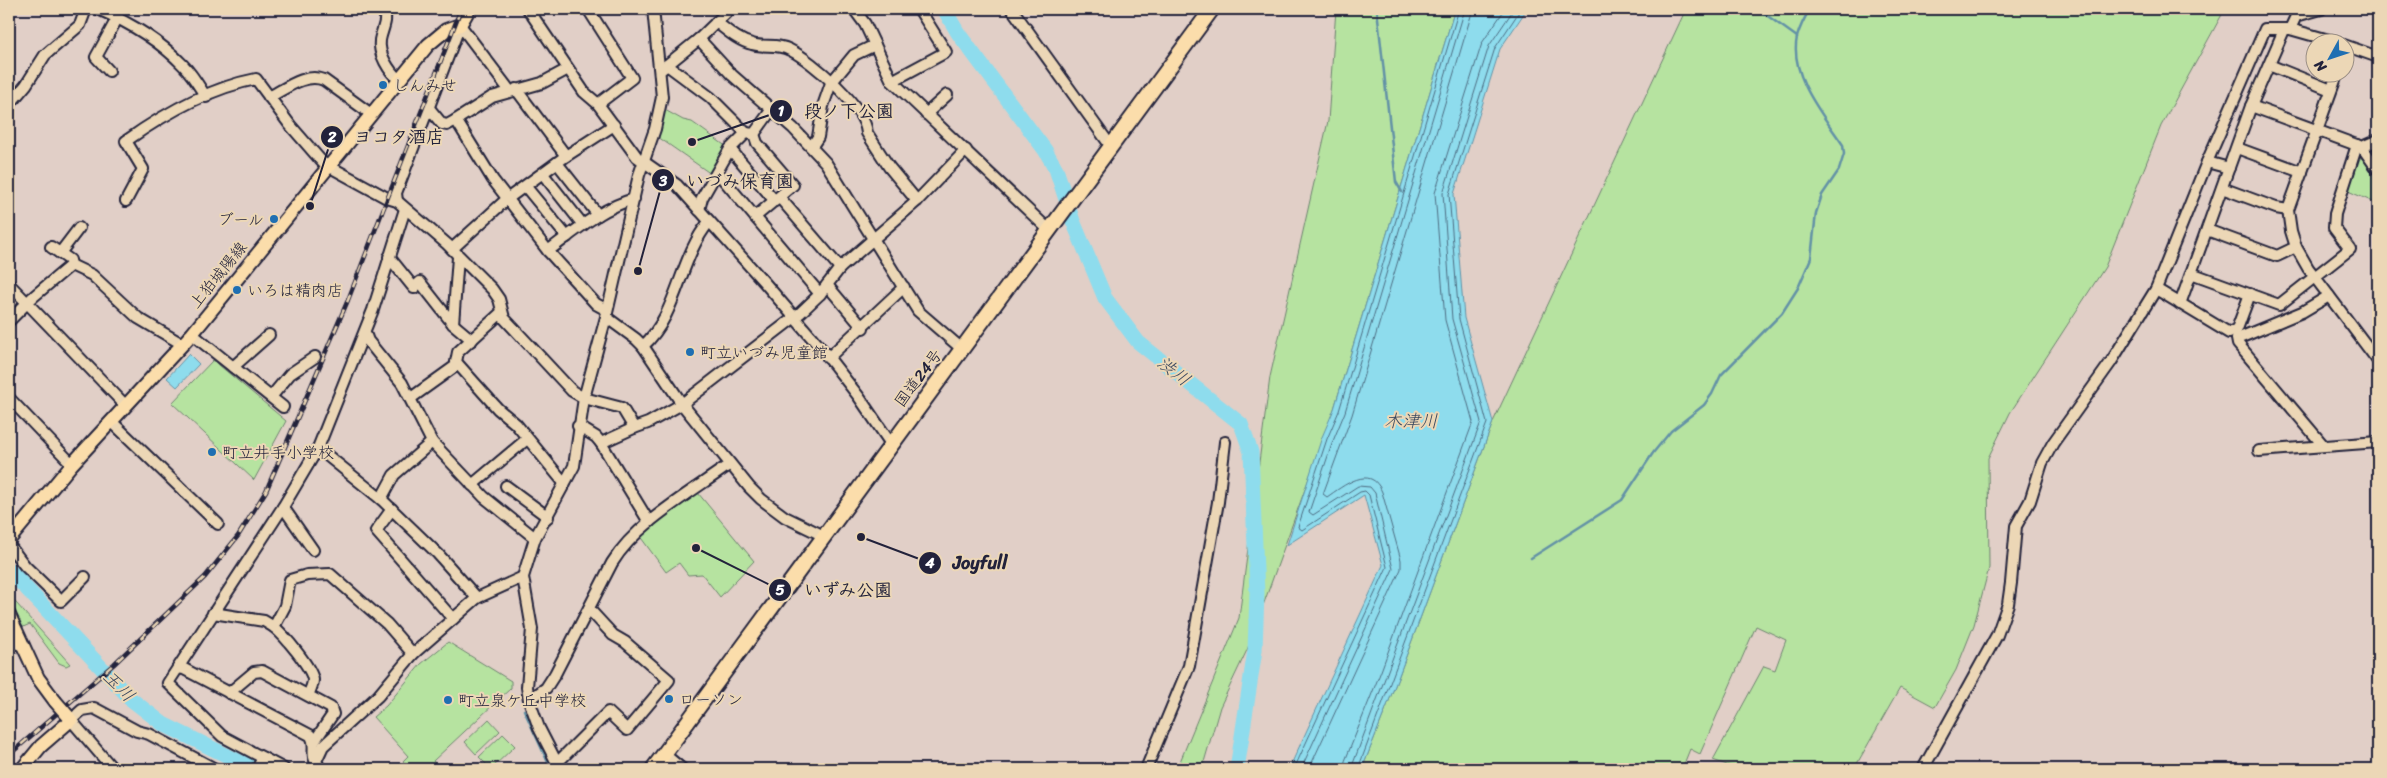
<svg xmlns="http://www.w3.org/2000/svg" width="2387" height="778" font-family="Sriracha,'Klee One',sans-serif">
	<rect width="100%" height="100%" fill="#e1cfc7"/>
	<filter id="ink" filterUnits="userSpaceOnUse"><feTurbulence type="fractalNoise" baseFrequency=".02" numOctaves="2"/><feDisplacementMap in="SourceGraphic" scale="10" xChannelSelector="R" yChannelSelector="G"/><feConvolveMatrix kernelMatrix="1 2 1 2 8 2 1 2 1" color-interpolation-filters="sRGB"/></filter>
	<g filter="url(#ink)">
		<g fill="#b6e3a0" stroke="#6c826e">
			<polygon points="1336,9 1455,9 1334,409 1247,650 1220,707 1202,769 1177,769 1239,618 1270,377 1328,121"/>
			<polygon points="1686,9 2225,9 2161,126 2105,267 2010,413 1988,458 1989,568 1974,625 1956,670 1935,707 1900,688 1854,769 1738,769 1713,760 1764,666 1775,670 1786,640 1756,626 1700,754 1690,749 1682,769 1362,769 1398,678 1493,422"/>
			<polygon points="665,110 683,120 692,122 727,147 711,174 658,137"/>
			<polygon points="2359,158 2365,158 2378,177 2378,204 2348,191"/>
			<polygon points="213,360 286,421 254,480 172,403"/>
			<polygon points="698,493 754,561 720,597 702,574 688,575 679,563 666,572 639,535"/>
			<polygon points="9,595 70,664 66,666 59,663 30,624 21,628 9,603"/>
			<polygon points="448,642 511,681 511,688 433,761 441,769 411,769 403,761 408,756 373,717 386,706 421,664"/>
			<polygon points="489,719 500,731 476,754 465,742"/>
			<polygon points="503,734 515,746 491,769 479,757"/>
		</g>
		<g fill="#8edced" stroke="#6392a6">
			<polygon points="1455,9 1527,9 1500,49 1454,194 1464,318 1493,422 1398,678 1362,769 1289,769 1383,565 1364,495 1287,545 1322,437 1334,409"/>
			<polygon points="189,354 199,364 177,387 167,378"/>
		</g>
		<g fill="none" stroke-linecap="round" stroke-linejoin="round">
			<g stroke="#4d6c82" stroke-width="1">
				<polyline points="1294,769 1387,567 1369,495 1365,491 1360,492 1302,530 1298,527 1327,439 1339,411 1459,9"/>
				<polyline points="1301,769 1393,569 1375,493 1370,487 1358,486 1313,515 1309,512 1333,441 1345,412 1465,9"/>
				<path d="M1309 769 1401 569V560L1382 492C1371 463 1343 486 1327 497L1323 494 1352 415 1473 9"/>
				<polyline points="1344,769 1345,761 1381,671 1473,422 1445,320 1435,193 1482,43 1505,9"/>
				<polyline points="1351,769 1481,422 1452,319 1443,193 1489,46 1514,9"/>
				<polyline points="1358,769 1487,423 1459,319 1449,194 1495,48 1521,9"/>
			</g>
			<g stroke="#6392a6" stroke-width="2.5">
				<polyline points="1377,9 1396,182 1402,192"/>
				<polyline points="1758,9 1797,37"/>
				<path d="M1531 558 1622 500 1653 453 1671 431 1704 405 1712 394 1721 375 1782 313 1798 288 1811 258 1816 213 1822 195 1839 170 1844 154 1843 145C1823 115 1789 76 1797 37 1800 27 1805 17 1810 9"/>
				<polyline points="524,710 551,769"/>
			</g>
			<g stroke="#8edced" stroke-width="15">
				<polyline points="944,9 958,33 1045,150 1056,169 1073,221 1105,298 1138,342 1241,424 1251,452 1257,593 1255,650 1237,769"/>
				<polyline points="9,570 132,700 163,724 254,769"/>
			</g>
			<defs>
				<g id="minor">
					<path d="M98 9C128 22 160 41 183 65 192 74 199 86 206 97"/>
					<path d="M384 9C388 21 382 29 380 40 378 54 389 71 399 80"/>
					<polyline points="528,9 584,92 598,104 637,157 677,185 764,282 825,353 859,397 891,444"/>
					<polyline points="588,9 632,78 598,104"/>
					<polyline points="854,9 865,24 892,81 1049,230"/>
					<polyline points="1012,9 1110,145"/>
					<path d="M716 22C727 30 738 41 752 44 765 48 777 43 790 50 813 61 865 107 867 133L889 167 917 201"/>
					<polyline points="460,25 510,91"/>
					<polyline points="2290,29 2296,16 2321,9"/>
					<polyline points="699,39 732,75 793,128 826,163 918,311 962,349"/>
					<polyline points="2344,45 2378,57"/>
					<polyline points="667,65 710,97 746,133"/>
					<polyline points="2269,65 2331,90"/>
					<polyline points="568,69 542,83 492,97 456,120 493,180 548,251 596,304 607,310"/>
					<polyline points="662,69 699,39 730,9"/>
					<polyline points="109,71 96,57 118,17"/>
					<polyline points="2338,72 2288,210 2291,231 2296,247 2308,268 2378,361"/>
					<polyline points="892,81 946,52 919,9"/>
					<polyline points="516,89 566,156"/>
					<path d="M269 97C285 89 306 72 324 80L371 114"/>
					<polyline points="9,105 26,85 45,55 80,25 86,9"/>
					<polyline points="2251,106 2362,147 2378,140"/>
					<polyline points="428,107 442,124 447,125 456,120"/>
					<polyline points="926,114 947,95"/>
					<polyline points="812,146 818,137 823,106 831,83 854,55 875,45"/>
					<polyline points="2362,147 2378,170"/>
					<polyline points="2237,148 2302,172"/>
					<polyline points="730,149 775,201"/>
					<polyline points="2207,162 2229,168"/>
					<polyline points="557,163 598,215"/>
					<polyline points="718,173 755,217 793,185 757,143 754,134"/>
					<polyline points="543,174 583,225"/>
					<polyline points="526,187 567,237"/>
					<polyline points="2222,188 2276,208 2288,210"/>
					<polyline points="780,198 840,268"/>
					<path d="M126 201 143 169 126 141C164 114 210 88 256 79L290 125 323 163 387 198 397 201 447 244 492 289 499 299 504 318 572 391 584 398 622 408 634 428 601 443"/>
					<polyline points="397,201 396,193 460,25"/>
					<polyline points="699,210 702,198 730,149 746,133 754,134 772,109"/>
					<polyline points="755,217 820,294"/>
					<polyline points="2207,230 2277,256 2296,247"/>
					<polyline points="51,247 70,260 71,265"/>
					<polyline points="452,249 507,199 566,156 614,125"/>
					<path d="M548 251C575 231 601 208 634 199"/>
					<polyline points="60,253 79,228"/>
					<polyline points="389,257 414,288 420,282 453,324 472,340"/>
					<polyline points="2191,273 2279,305 2350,249 2334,228 2335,214 2357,145"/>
					<polyline points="9,284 125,405"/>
					<polyline points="827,285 863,328"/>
					<polyline points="2156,289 2229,333 2237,329 2250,294"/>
					<polyline points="2180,304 2251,106 2284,30"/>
					<polyline points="502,312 458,352 456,362 498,409 516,424 565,484"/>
					<polyline points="606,317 636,339 643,346 682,404 749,487 761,499 785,517 824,536"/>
					<polyline points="9,321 33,297 71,265 92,275 138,318 182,344"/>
					<polyline points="453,324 458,257"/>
					<polyline points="365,333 368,341 402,383 432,442 484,497 535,538"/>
					<polyline points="192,334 283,407"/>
					<path d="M643 346C678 315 679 258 709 222"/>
					<polyline points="828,358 904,287"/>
					<polyline points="233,367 269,335"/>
					<polyline points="271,397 290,374 315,357"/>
					<polyline points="9,398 72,464"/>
					<polyline points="411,398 457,365"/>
					<polyline points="111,421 218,524"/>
					<polyline points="578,426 596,437 601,443 649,522"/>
					<polyline points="634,428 648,423 682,404 800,313 820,294 840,268 917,201 966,150"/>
					<polyline points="2323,445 2238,344 2237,339 2302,312 2329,296"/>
					<polyline points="318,448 381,499 438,554 477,598"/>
					<polyline points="2259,451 2378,442"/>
					<polyline points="472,485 527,439"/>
					<polyline points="506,486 548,517"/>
					<polyline points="381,499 394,475 432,442"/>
					<polyline points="283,507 313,550"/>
					<polyline points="392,509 376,531 453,619"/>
					<polyline points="9,545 25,566 61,601 85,577"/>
					<polyline points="213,613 264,621 274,627 285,606 290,580 307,575 330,574 387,624 413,654"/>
					<path d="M274 627C284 635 312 668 313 680 313 685 310 691 308 695"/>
					<polyline points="9,641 24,646"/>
					<path d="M178 668 184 669 310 735C317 743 311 752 315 760"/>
					<polyline points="229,693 254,672 262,671 331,708 333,714 314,742"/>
					<path d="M529 700 546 688 555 674 612 563C637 522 692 492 730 464"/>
					<polyline points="664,754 682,769"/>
					<polyline points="557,763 608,712 627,730 669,680 625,642 613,635 589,609"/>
					<polyline points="113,769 71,720 82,710 94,708 137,731 149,734 215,769"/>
					<polyline points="257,769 263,758"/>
					<polyline points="284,769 222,736 168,683 283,507 318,448 373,310 405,209"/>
					<polyline points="320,769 316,761 323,746 378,696 413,654 477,598 523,577"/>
					<polyline points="560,769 539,728 529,700 527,687 532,629 523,577 535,538 574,466 584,398 606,317 639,175 655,129 662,97 653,9"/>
					<polyline points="1146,769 1189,666 1218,502 1225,442"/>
					<polyline points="1923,769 1997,635 2008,604 2011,583 2016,526 2030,501 2042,463 2053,443 2111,362 2156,289 2207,162 2265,29 2290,29 2336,42"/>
				</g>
				<g id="major">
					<polyline points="9,540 72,464 192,334 428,45 446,30 460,25 469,9"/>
					<polyline points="9,615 38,678 55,701"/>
					<polyline points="22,769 41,746 71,720 68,716"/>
				</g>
				<polyline id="highway" points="653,769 1212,9"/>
			</defs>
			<use href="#minor" stroke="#22223b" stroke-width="14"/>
			<use href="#major" stroke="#22223b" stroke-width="16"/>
			<use href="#highway" stroke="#22223b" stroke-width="18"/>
			<use href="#minor" stroke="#ecd7b6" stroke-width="10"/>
			<use href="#major" stroke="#fbddab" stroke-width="12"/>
			<use href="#highway" stroke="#fbddab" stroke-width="14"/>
			<defs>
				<polyline id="rail" points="9,755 114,664 205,577 238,536 266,491 348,300 461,9"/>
			</defs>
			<use href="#rail" stroke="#22223b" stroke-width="4.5"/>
			<use href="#rail" stroke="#ecd7b6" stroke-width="2.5" stroke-dasharray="8" stroke-linecap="butt"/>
			<defs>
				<polyline id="major-bridge" points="55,701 68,716"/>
			</defs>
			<use href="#major-bridge" stroke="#22223b" stroke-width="16" stroke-linecap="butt"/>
			<use href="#major-bridge" stroke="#fbddab" stroke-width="12"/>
		</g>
	</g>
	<g fill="#1f6fb2" stroke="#ecd7b6" stroke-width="2">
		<circle cx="383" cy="85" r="5"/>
		<circle cx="274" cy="219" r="5"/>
		<circle cx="237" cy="290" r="5"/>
		<circle cx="690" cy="352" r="5"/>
		<circle cx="212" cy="452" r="5"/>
		<circle cx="669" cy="699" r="5"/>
		<circle cx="448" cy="700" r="5"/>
	</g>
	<g text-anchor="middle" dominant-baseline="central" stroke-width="4" stroke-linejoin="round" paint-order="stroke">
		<g font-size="16" fill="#22223b" stroke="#ecd7b6" text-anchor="start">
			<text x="393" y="85">しんみせ</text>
			<text x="264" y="219" text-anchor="end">ブール</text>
			<text x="247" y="290">いろは精肉店</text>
			<text x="700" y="352">町立いづみ児童館</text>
			<text x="222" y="452">町立井手小学校</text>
			<text x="679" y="699">ローソン</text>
			<text x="458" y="700">町立泉ケ丘中学校</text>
		</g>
		<g font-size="16" fill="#22223b" stroke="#ecd7b6">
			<text transform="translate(218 275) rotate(-51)">上狛城陽線</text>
			<text transform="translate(918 378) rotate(-53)">国道24号</text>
		</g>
		<g font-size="18" font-style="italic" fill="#38475f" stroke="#ecd7b6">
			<text transform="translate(1174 371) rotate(38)">渋川</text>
			<text x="1411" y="421">木津川</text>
			<text transform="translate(119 686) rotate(45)">玉川</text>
		</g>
	</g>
	<path fill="none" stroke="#22223b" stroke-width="2" d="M692 142L781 111M310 206L332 137M638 271L663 180M861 537L930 563M696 548L780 590"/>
	<g fill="#22223b" stroke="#ecd7b6" stroke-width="2">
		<circle cx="692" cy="142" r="5"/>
		<circle cx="310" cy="206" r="5"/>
		<circle cx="638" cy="271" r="5"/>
		<circle cx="861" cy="537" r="5"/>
		<circle cx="696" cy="548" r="5"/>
		<circle cx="781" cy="111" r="12"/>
		<circle cx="332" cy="137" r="12"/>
		<circle cx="663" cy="180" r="12"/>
		<circle cx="930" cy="563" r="12"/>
		<circle cx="780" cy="590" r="12"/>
	</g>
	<g font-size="15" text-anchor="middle" font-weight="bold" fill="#fff">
		<text x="781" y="116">1</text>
		<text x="332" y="142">2</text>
		<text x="663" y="186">3</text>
		<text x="930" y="568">4</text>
		<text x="780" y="595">5</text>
	</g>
	<g font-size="18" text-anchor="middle" font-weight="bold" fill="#22223b" stroke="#ecd7b6" stroke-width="4" stroke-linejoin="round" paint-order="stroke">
		<text x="849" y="117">段ノ下公園</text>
		<text x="399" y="143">ヨコタ酒店</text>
		<text x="740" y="187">いづみ保育園</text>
		<text x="980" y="569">Joyfull</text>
		<text x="848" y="596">いずみ公園</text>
	</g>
	<rect width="2387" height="778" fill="none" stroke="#ecd7b6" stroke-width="30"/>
	<rect x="15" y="15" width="2357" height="748" fill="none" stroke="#22223b" stroke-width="2" filter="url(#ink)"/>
	<g transform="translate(2330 58) rotate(230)"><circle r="24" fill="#ecd7b6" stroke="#9b8f85"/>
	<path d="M0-4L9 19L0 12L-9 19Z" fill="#1f6fb2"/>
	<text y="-8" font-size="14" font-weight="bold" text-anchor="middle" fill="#22223b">N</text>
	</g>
</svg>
